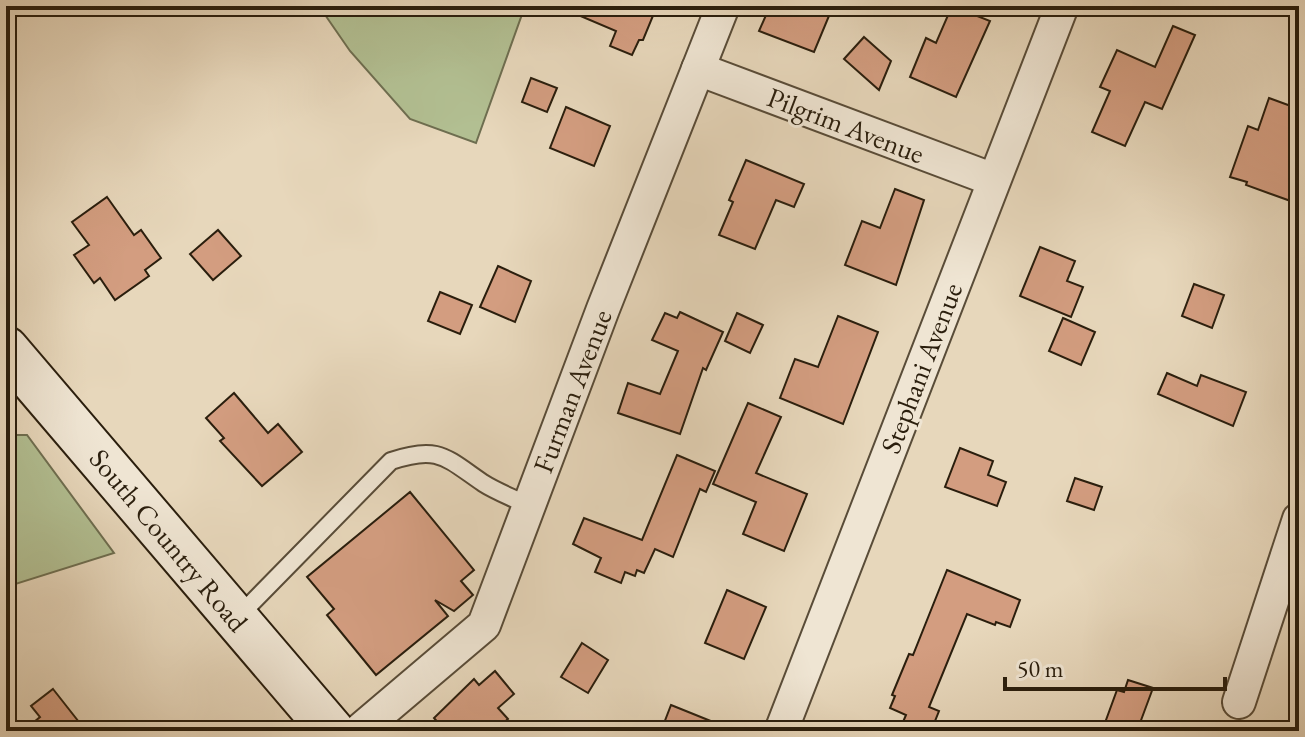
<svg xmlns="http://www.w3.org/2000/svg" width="1305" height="737" font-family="'EB Garamond',serif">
	<rect width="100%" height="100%" fill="#e7d7bb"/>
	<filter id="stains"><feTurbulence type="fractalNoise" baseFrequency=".0025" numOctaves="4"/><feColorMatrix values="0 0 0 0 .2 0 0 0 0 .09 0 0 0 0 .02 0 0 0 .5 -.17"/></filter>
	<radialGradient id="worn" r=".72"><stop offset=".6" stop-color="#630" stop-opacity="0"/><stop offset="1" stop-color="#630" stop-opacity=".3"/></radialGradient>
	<g fill="#b2bf92" stroke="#6e6e50" stroke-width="2">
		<polygon points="314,6 525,6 476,143 410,119 350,51 321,9"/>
		<polygon points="6,435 27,435 114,553 6,587"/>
	</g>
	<g fill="#d39d80" stroke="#2a1e0d" stroke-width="2">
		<polygon points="557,6 657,6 643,40 639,40 632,55 610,46 616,31"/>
		<polygon points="770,6 818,6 831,11 814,52 759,31"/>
		<polygon points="952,6 990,21 956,97 910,77 926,38 936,43"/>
		<polygon points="1173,26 1195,35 1162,109 1145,102 1125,146 1092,132 1110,91 1100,87 1117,50 1155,67"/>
		<polygon points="864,37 891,61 879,90 844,59"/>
		<polygon points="531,78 557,88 547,112 522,102"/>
		<polygon points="1269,98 1299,109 1299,204 1246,185 1247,182 1230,177 1248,126 1258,130"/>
		<polygon points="566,107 610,126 594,166 550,148"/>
		<polygon points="746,160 804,184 794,207 776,200 755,249 719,235 733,202 729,200"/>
		<polygon points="895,189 924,200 896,285 845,265 862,221 880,228"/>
		<polygon points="107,197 134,235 141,230 161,258 145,270 149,276 115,300 100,278 94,283 74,255 89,245 72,222"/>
		<polygon points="218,230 241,256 213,280 190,254"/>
		<polygon points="1040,247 1075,261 1067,281 1083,287 1071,317 1020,296"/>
		<polygon points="498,266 531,281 515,322 480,307"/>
		<polygon points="1194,284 1224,295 1212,328 1182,316"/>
		<polygon points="440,292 472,305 460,334 428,321"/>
		<polygon points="680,312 723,332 706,370 703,368 680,434 618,413 628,383 660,394 678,351 652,340 665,313 677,318"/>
		<polygon points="737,313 763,325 750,353 725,341"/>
		<polygon points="838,316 878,332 843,424 780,398 795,359 818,367"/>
		<polygon points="1063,318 1095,332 1081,365 1049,351"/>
		<polygon points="1167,373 1197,386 1201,375 1246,392 1233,426 1158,394"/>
		<polygon points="234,393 268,433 278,424 302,452 262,486 220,441 224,438 206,418"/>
		<polygon points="748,403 781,417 756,473 807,494 784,551 743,534 756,502 713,484"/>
		<polygon points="960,448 993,461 988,475 1006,482 997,506 945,487"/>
		<polygon points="677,455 715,471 706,492 700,489 673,557 655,549 644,573 637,570 635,576 625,572 621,583 595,572 601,558 573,544 584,518 642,540"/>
		<polygon points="1075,478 1102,487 1094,510 1067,501"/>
		<polygon points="410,492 474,570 461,581 473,595 454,611 435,600 448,616 376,675 327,615 334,609 307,577"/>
		<polygon points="947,570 1020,600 1010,627 996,622 995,625 967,614 929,707 939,711 931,731 924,731 903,722 906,715 890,708 895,696 892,695 909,654 913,655"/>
		<polygon points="727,590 766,607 744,659 705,643"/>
		<polygon points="582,643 608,660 588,693 561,677"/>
		<polygon points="495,671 514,694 498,708 508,719 494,731 445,731 434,718 474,679 479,685"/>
		<polygon points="1128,680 1153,688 1137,731 1102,731 1117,690 1124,692"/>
		<polygon points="53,689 86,731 23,731 40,717 31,706"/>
		<polygon points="671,705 733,730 733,731 661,731"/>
	</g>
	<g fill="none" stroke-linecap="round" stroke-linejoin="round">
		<defs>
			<path id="lane" d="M236 619 391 461C438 445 445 457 483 483 497 492 514 498 529 506"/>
			<g id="street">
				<polyline points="698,69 994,180"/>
				<polyline points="1239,702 1299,519"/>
				<polyline points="359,731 484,625 603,309 723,6"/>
				<polyline points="781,731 1062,6"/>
			</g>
			<polyline id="secondary" points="6,349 332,731"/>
		</defs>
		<use href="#lane" stroke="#594c38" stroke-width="20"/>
		<use href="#street" stroke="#594c38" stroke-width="36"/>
		<use href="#secondary" stroke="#2a1e0d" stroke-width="48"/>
		<use href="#lane" stroke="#efe5d3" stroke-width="16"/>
		<use href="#street" stroke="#efe5d3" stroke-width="32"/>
		<use href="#secondary" stroke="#efe5d3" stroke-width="44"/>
	</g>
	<g text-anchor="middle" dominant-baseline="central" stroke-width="6" stroke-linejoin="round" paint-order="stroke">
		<g font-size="28" fill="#2a1e0d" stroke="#efe5d3">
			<text transform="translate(846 125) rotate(21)">Pilgrim Avenue</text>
			<text transform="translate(921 368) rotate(-69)">Stephani Avenue</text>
			<text transform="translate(572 391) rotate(-69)">Furman Avenue</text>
			<text transform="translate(169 540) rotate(50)">South Country Road</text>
		</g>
	</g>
	<rect width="1305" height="737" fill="none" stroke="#e7d7bb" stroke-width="32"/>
	<rect x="8" y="8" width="1289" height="721" fill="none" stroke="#2a1e0d" stroke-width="4"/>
	<rect x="16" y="16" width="1273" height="705" fill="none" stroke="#2a1e0d" stroke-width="2"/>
	<path d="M1005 677v12h220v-12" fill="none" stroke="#2a1e0d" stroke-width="4"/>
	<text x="1017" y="677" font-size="24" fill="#2a1e0d" stroke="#efe5d3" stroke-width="6" paint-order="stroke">50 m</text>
	<rect width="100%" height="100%" filter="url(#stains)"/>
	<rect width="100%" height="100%" fill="url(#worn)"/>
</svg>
